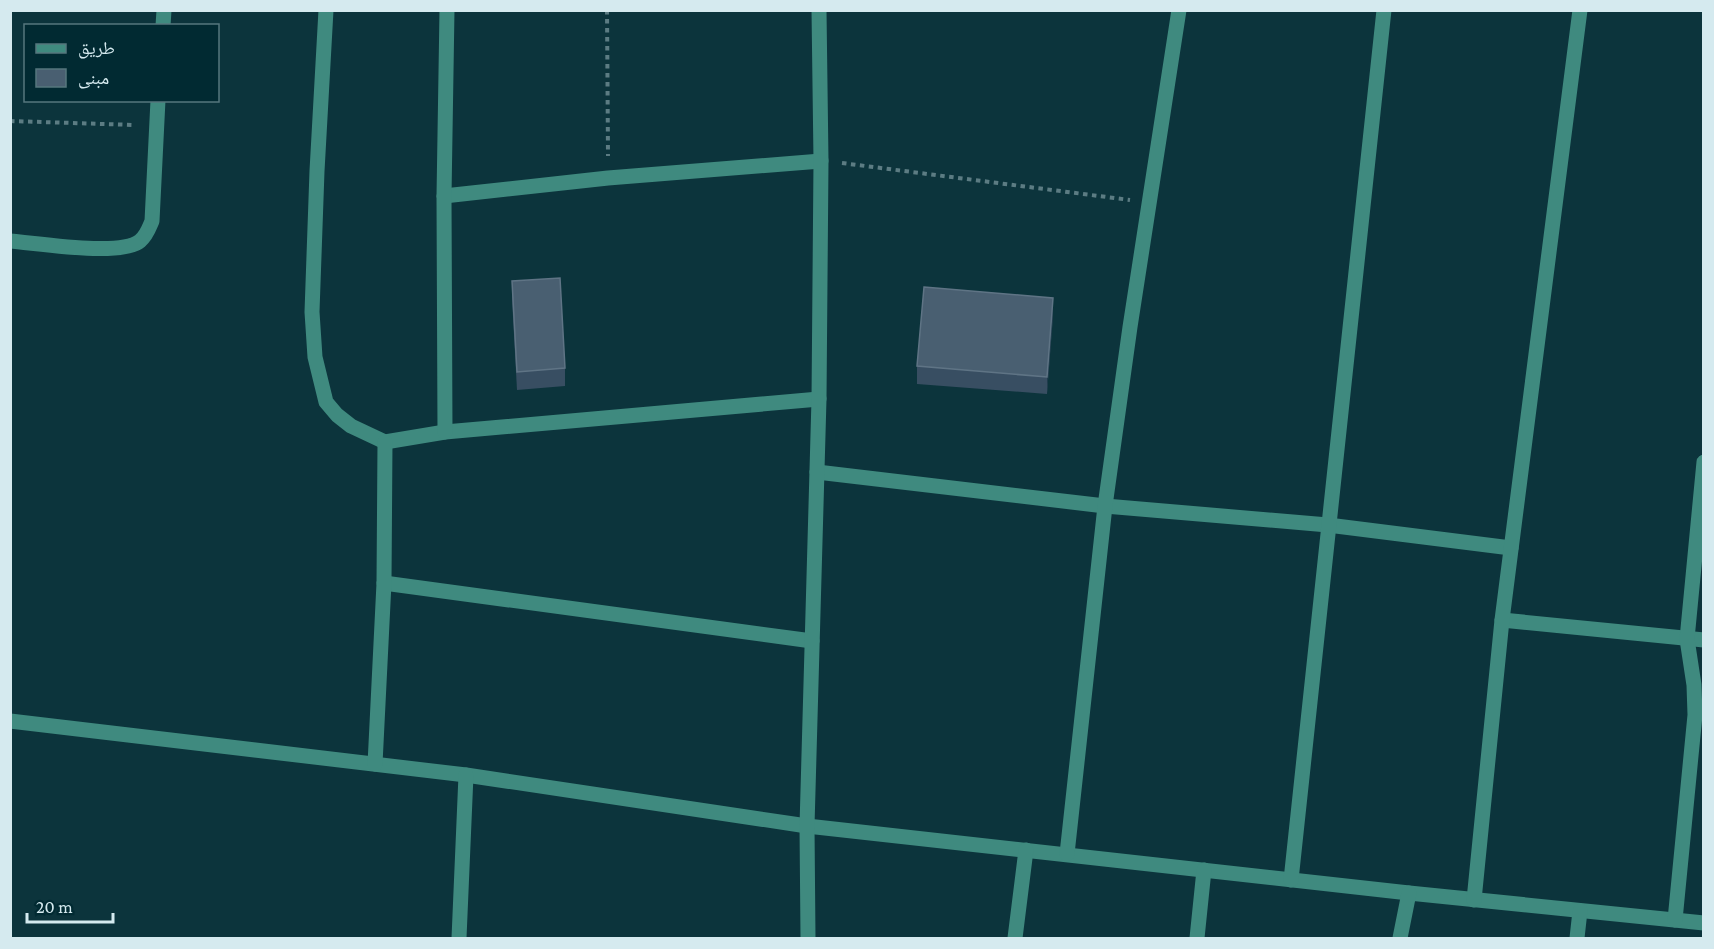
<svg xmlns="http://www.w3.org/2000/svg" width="1714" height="949" font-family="'Crimson Pro','Noto Naskh Arabic',serif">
	<rect width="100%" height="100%" fill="#0c343c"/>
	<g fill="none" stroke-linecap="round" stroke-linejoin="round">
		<g stroke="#5c7c83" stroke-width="4" stroke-dasharray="4.5 4.5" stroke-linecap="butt">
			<polyline points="607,10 608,156"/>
			<polyline points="10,121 135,125"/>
			<polyline points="842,163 1130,200"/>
		</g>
		<g stroke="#3f8a7f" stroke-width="15">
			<polyline points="326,10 317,171 312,312 315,357 326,402 337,415 351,426 385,442 445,432 819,399"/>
			<polyline points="163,26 164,10"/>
			<polyline points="444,196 608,178 821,161"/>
			<path d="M10 241C37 243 121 257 140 241 147 235 149 228 152 221L158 100"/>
			<polyline points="445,432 444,196 447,10"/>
			<polyline points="817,472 1105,506 1328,525 1511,548"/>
			<polyline points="384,583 812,641"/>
			<polyline points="1502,620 1704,640"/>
			<polyline points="10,721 466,775 807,826 1409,893 1704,923"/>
			<polyline points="375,764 384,583 385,442"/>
			<polyline points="1067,854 1105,506 1130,327 1179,10"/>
			<polyline points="1291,880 1384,10"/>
			<polyline points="1474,900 1502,620 1580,10"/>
			<polyline points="1675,920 1695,715 1694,685 1687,639 1704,462"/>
			<polyline points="459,938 466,775"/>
			<polyline points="808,938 807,826 819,399 821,161 819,10"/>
			<polyline points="1015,938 1026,850"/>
			<polyline points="1197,938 1204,870"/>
			<polyline points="1400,938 1409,893"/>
			<polyline points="1577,938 1580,911"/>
		</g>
	</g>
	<g fill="#384e62">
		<polygon points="512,281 565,368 565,386 517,390 512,299"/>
		<polygon points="1053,316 1047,394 917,384 917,366"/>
	</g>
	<polygon fill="#1f3c4c" points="1053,298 1053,316 1047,394 1047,377"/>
	<g fill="#495f71" stroke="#5f7485" stroke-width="1.5">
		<polygon points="560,278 565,368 517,372 512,281"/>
		<polygon points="924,287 1053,298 1047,377 917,366"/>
	</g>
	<rect width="1714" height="949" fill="none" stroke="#d5eaef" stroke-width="24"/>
	<rect x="24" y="24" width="195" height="78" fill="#012a32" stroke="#56777e" stroke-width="1.5"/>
	<rect x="36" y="44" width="30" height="9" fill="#3f8a7f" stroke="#56777e" stroke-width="1.5"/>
	<text x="78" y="54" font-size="18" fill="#d5eaef">طريق</text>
	<rect x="36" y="69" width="30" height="18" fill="#495f71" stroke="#56777e" stroke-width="1.5"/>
	<text x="78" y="84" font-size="18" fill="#d5eaef">مبنى</text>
	<path d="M27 913v9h86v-9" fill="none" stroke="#d5eaef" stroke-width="3"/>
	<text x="36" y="913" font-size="18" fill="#d5eaef" stroke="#012a32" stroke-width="4.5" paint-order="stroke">20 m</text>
</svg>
